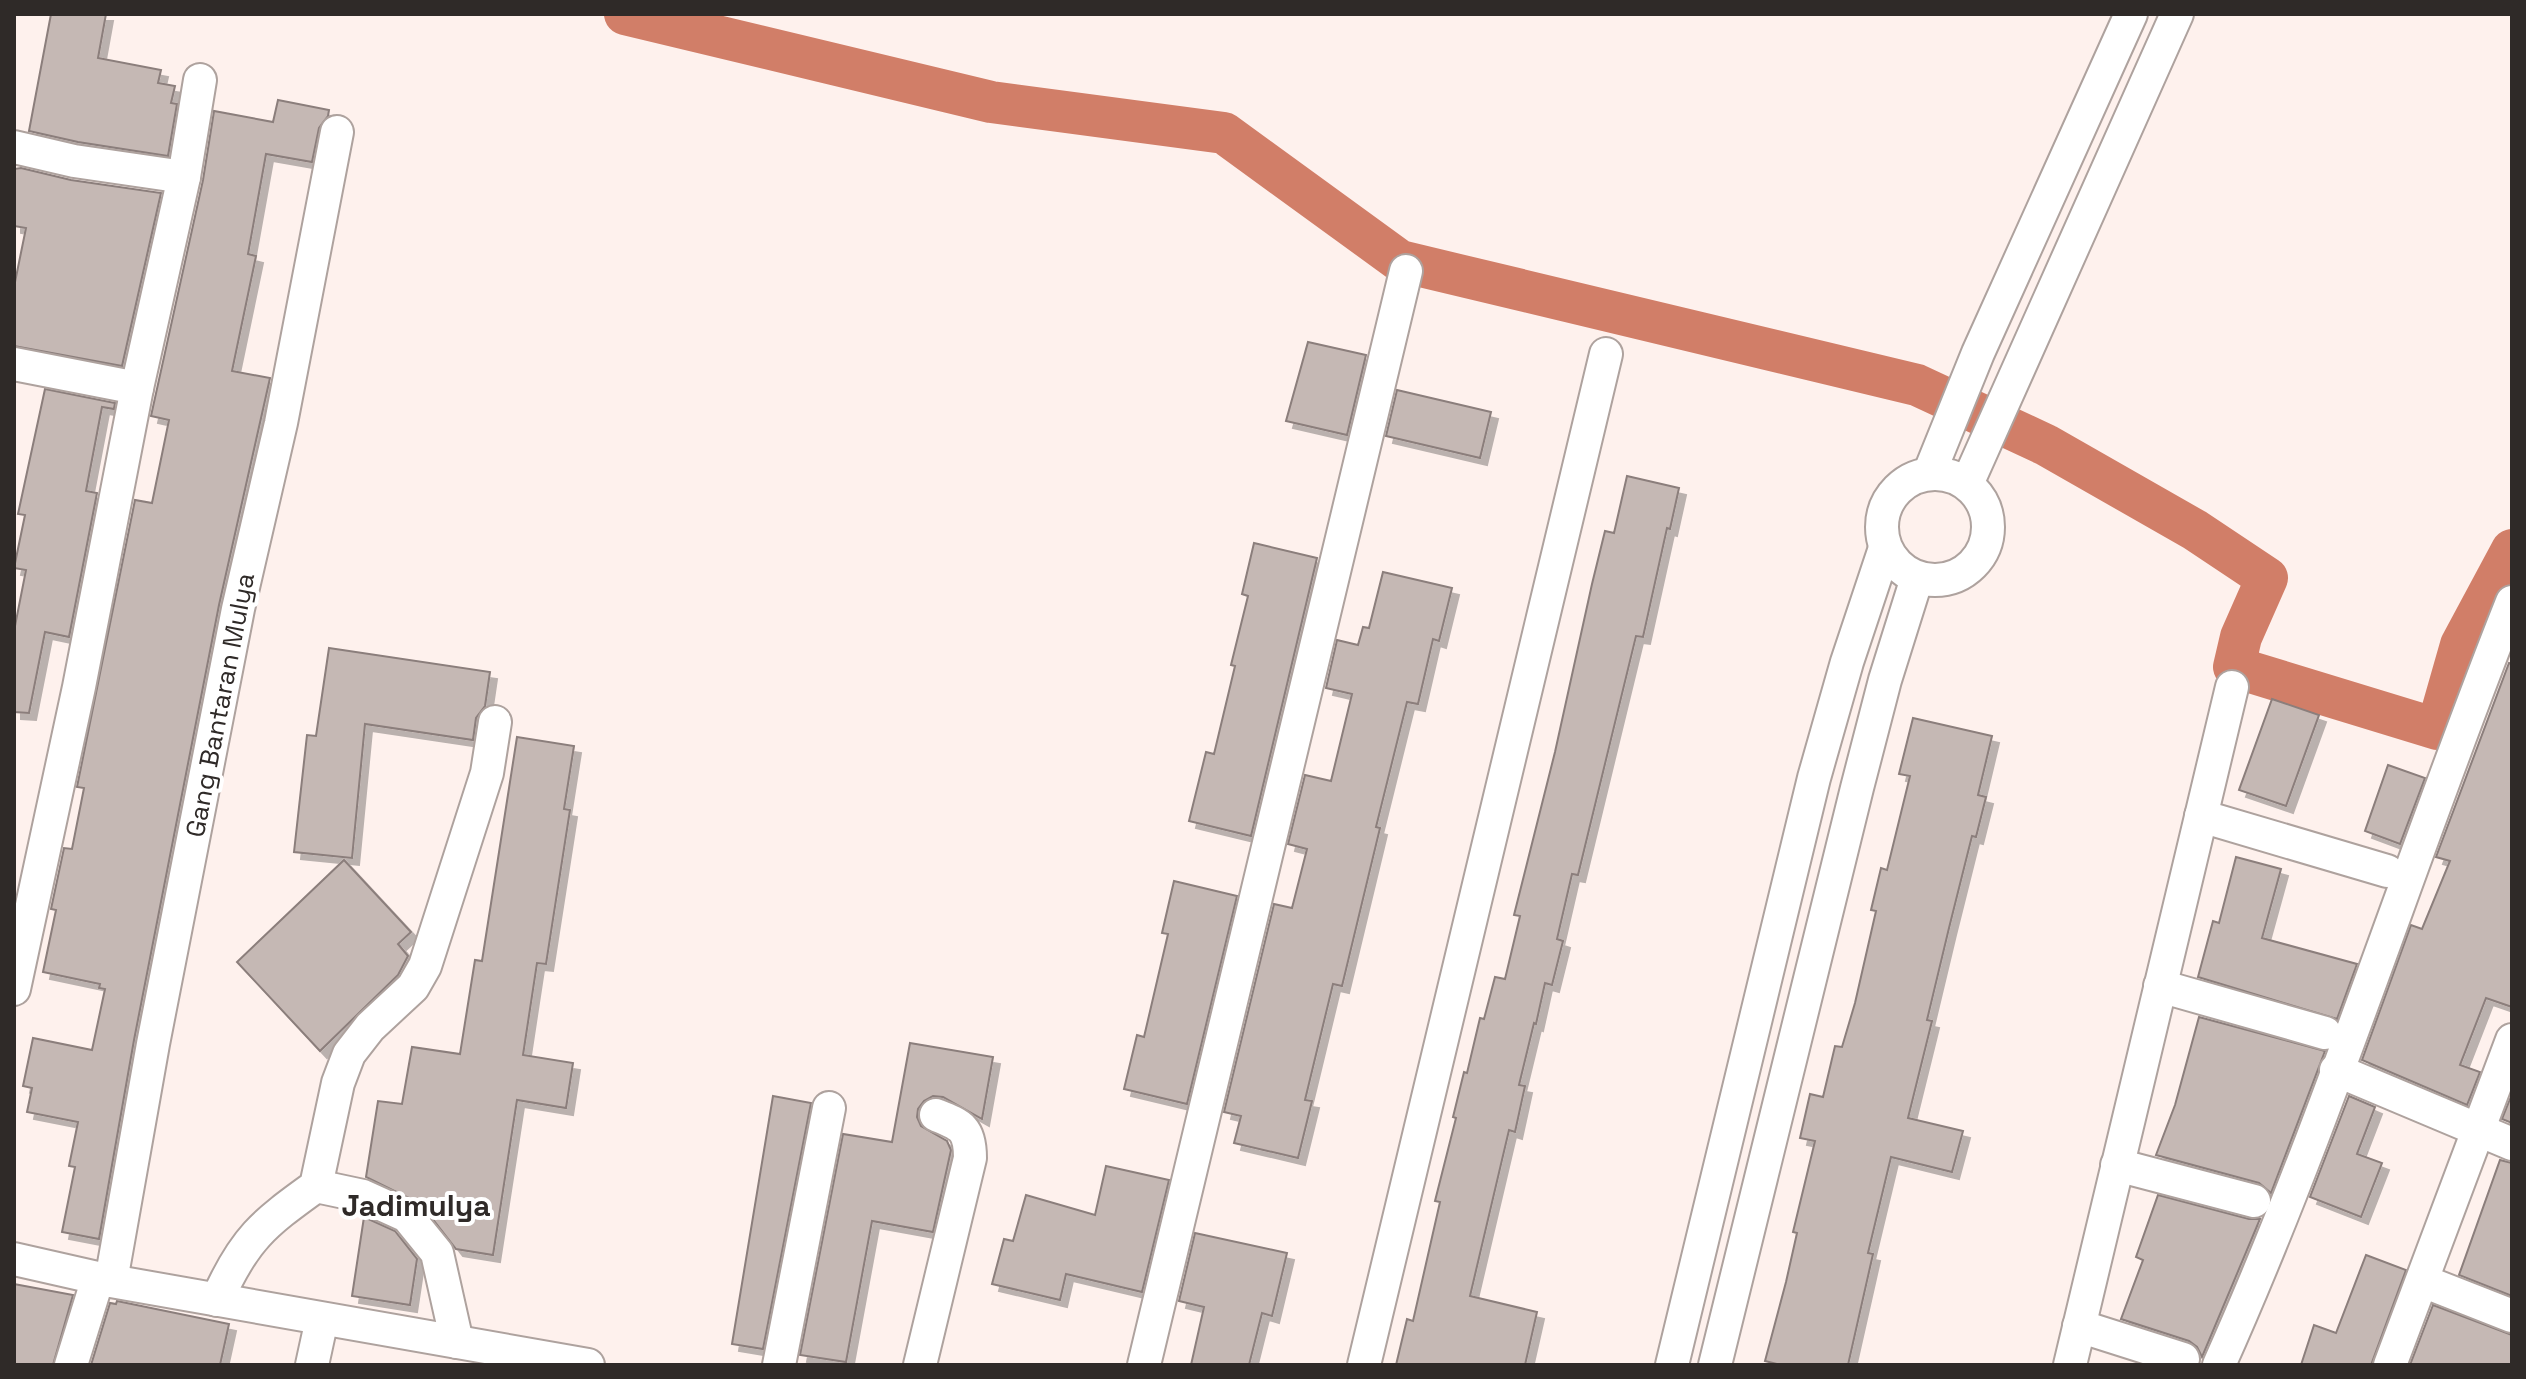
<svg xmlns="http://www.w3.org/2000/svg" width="2526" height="1379" font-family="'Space Grotesk',sans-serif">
	<defs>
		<filter id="shadow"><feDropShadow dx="7" dy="7" stdDeviation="0" flood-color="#0004"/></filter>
	</defs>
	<rect width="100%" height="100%" fill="#fef1ed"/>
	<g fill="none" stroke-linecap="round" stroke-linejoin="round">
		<polyline stroke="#d17e68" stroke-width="42" points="625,14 991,102 1224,133 1400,261 1917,385 2046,445 2195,530 2267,578 2241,637 2234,667 2437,729 2461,645 2512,550"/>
	</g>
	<g fill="#c5b8b4" stroke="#8b7e7b" stroke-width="2" filter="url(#shadow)">
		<polygon points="51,14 106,14 98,58 161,70 158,83 175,86 171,103 177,104 168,156 78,142 29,131"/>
		<polygon points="278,100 329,110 328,116 319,128 312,162 266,154 248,254 256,256 232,371 270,378 219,605 134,1040 99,1239 62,1232 75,1167 69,1166 78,1122 27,1112 32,1088 23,1086 33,1038 92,1050 105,989 99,988 100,984 43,972 56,910 51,909 64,848 72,849 84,788 77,787 135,500 152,503 169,420 151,416 203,180 214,111 273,122"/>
		<polygon points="21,168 71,180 161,193 122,366 14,346 14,287 26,228 14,226 14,169"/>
		<polygon points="1308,342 1366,355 1347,435 1286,421"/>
		<polygon points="45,389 115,403 114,409 102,407 86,491 97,493 69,637 45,632 29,713 14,712 14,631 26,570 14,568 25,515 18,514"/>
		<polygon points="1397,390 1491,412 1480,458 1386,436"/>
		<polygon points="1627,476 1679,488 1670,529 1667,528 1643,637 1636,636 1578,875 1572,874 1557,939 1563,941 1552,985 1545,983 1536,1024 1534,1023 1519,1085 1525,1086 1515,1132 1509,1130 1470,1296 1537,1312 1525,1365 1396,1365 1407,1319 1413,1321 1440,1202 1435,1201 1456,1118 1453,1117 1464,1072 1467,1073 1480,1018 1484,1019 1495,977 1505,979 1520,916 1514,915 1555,752 1592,584 1605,531 1614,533"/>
		<polygon points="1254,543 1317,558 1251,836 1189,821 1206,752 1214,754 1235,666 1231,665 1248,596 1242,594"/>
		<polygon points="1383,572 1452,588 1439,641 1433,639 1418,704 1407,702 1376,827 1380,828 1342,986 1333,984 1305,1100 1312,1101 1298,1158 1234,1143 1241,1116 1224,1112 1274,904 1292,908 1307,849 1288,844 1305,775 1331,781 1352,694 1326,688 1337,640 1358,645 1363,627 1369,628"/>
		<polygon points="329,648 490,672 485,706 476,718 473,740 365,724 352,858 294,852 307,735 316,736"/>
		<polygon points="2509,663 2512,664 2512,1007 2486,998 2460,1065 2480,1072 2467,1105 2362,1060 2411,925 2422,929 2450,861 2436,857"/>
		<polygon points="2272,699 2319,715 2286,806 2239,790"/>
		<polygon points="1913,718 1992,736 1978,795 1986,797 1976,837 1972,836 1949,928 1927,1020 1932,1021 1908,1118 1963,1131 1952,1172 1891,1157 1868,1253 1873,1254 1848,1365 1781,1365 1765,1361 1786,1282 1797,1233 1793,1232 1815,1141 1800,1138 1810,1094 1823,1097 1835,1046 1842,1047 1855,1003 1876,911 1871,910 1881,868 1887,870 1910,776 1899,774"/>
		<polygon points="517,737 574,746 564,809 570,810 546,964 537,963 523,1055 573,1063 566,1108 517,1100 493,1255 456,1249 421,1204 366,1177 378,1101 402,1104 412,1047 460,1054 475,960 482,961"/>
		<polygon points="2388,765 2425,778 2400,844 2365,831"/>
		<polygon points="2236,857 2281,869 2262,938 2357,964 2337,1019 2198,977 2213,921 2219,923"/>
		<polygon points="344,860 411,932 398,944 408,956 398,975 320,1051 237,962"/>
		<polygon points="1174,881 1237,896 1187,1104 1124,1089 1137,1035 1144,1037 1168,934 1162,933"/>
		<polygon points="2199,1017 2325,1051 2271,1193 2259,1183 2156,1155 2175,1105"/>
		<polygon points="910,1043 993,1057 982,1119 943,1097 933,1096 924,1101 918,1109 917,1117 921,1126 947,1141 951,1150 933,1232 872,1221 846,1362 800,1355 843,1134 892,1142"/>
		<polygon points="2512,1094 2512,1123 2502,1119"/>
		<polygon points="773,1096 811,1103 763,1349 732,1344"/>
		<polygon points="2349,1096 2375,1107 2357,1154 2382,1163 2361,1217 2310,1197"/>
		<polygon points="2500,1160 2512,1163 2512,1296 2459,1275"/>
		<polygon points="1106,1166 1169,1180 1142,1292 1066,1274 1060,1300 992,1284 1004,1239 1013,1241 1026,1195 1095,1215"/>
		<polygon points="2158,1195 2249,1219 2260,1219 2202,1357 2197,1347 2189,1341 2121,1319 2143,1260 2136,1257"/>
		<polygon points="364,1217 395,1231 417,1259 410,1305 352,1296"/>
		<polygon points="1195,1233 1287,1253 1272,1316 1262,1313 1249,1365 1191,1365 1204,1307 1179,1301"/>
		<polygon points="2366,1255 2406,1270 2371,1365 2301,1365 2314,1325 2336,1333"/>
		<polygon points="14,1284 73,1295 53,1365 14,1365"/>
		<polygon points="117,1301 229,1324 220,1365 91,1365 110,1303 116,1304"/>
		<polygon points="2433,1305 2512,1335 2512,1365 2410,1365"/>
	</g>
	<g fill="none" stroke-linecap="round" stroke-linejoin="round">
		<defs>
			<g id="street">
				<polyline points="14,147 74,161 184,177"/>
				<polyline points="14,364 137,388"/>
				<circle cx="1935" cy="527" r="53"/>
				<polyline points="1929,474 1978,353 2131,14"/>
				<polyline points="1967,484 2177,14"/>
				<polyline points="2201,816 2387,871"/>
				<polyline points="2160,986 2325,1033"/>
				<polyline points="14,989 79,687 137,388 184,177 200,80"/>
				<polyline points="2336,1070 2512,1144"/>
				<polyline points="2117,1165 2254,1201"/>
				<polyline points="316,1186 363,1196 407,1216 437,1253 457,1342"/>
				<polyline points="14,1259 111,1281 588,1365"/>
				<polyline points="111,1281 153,1044 238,609 281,423 337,132"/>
				<polyline points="2423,1281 2512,1316"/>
				<path d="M217 1300C244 1239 263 1224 316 1186L338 1083 349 1054 370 1027 413 987 425 966 487 773 495 722"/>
				<polyline points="2079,1326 2183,1359"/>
				<polyline points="71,1365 98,1278"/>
				<polyline points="312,1365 322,1319"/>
				<polyline points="779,1365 829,1108"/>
				<path d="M920 1365 970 1158C970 1128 961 1125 936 1115"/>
				<polyline points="1144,1365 1406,271"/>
				<polyline points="1364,1365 1606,354"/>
				<polyline points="1672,1365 1814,778 1847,662 1885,548"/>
				<polyline points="1715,1365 1857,788 1885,680 1917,578"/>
				<polyline points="2070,1365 2232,687"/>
				<path d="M2219 1365C2330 1117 2411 855 2512 602"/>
				<polyline points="2390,1365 2512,1040"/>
			</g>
		</defs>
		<use href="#street" stroke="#aea29e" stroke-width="36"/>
		<use href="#street" stroke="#fff" stroke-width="32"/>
	</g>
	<g text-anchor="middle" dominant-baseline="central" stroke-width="8" stroke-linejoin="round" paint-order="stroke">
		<g font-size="26" fill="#2f2a28" stroke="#fff">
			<text transform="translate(220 705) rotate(-79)">Gang Bantaran Mulya</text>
		</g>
		<g font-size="30" font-weight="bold" fill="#2f2a28" stroke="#fff">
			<text x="416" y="1205">Jadimulya</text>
		</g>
	</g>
	<rect width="2526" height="1379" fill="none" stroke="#2f2a28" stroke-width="32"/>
</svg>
